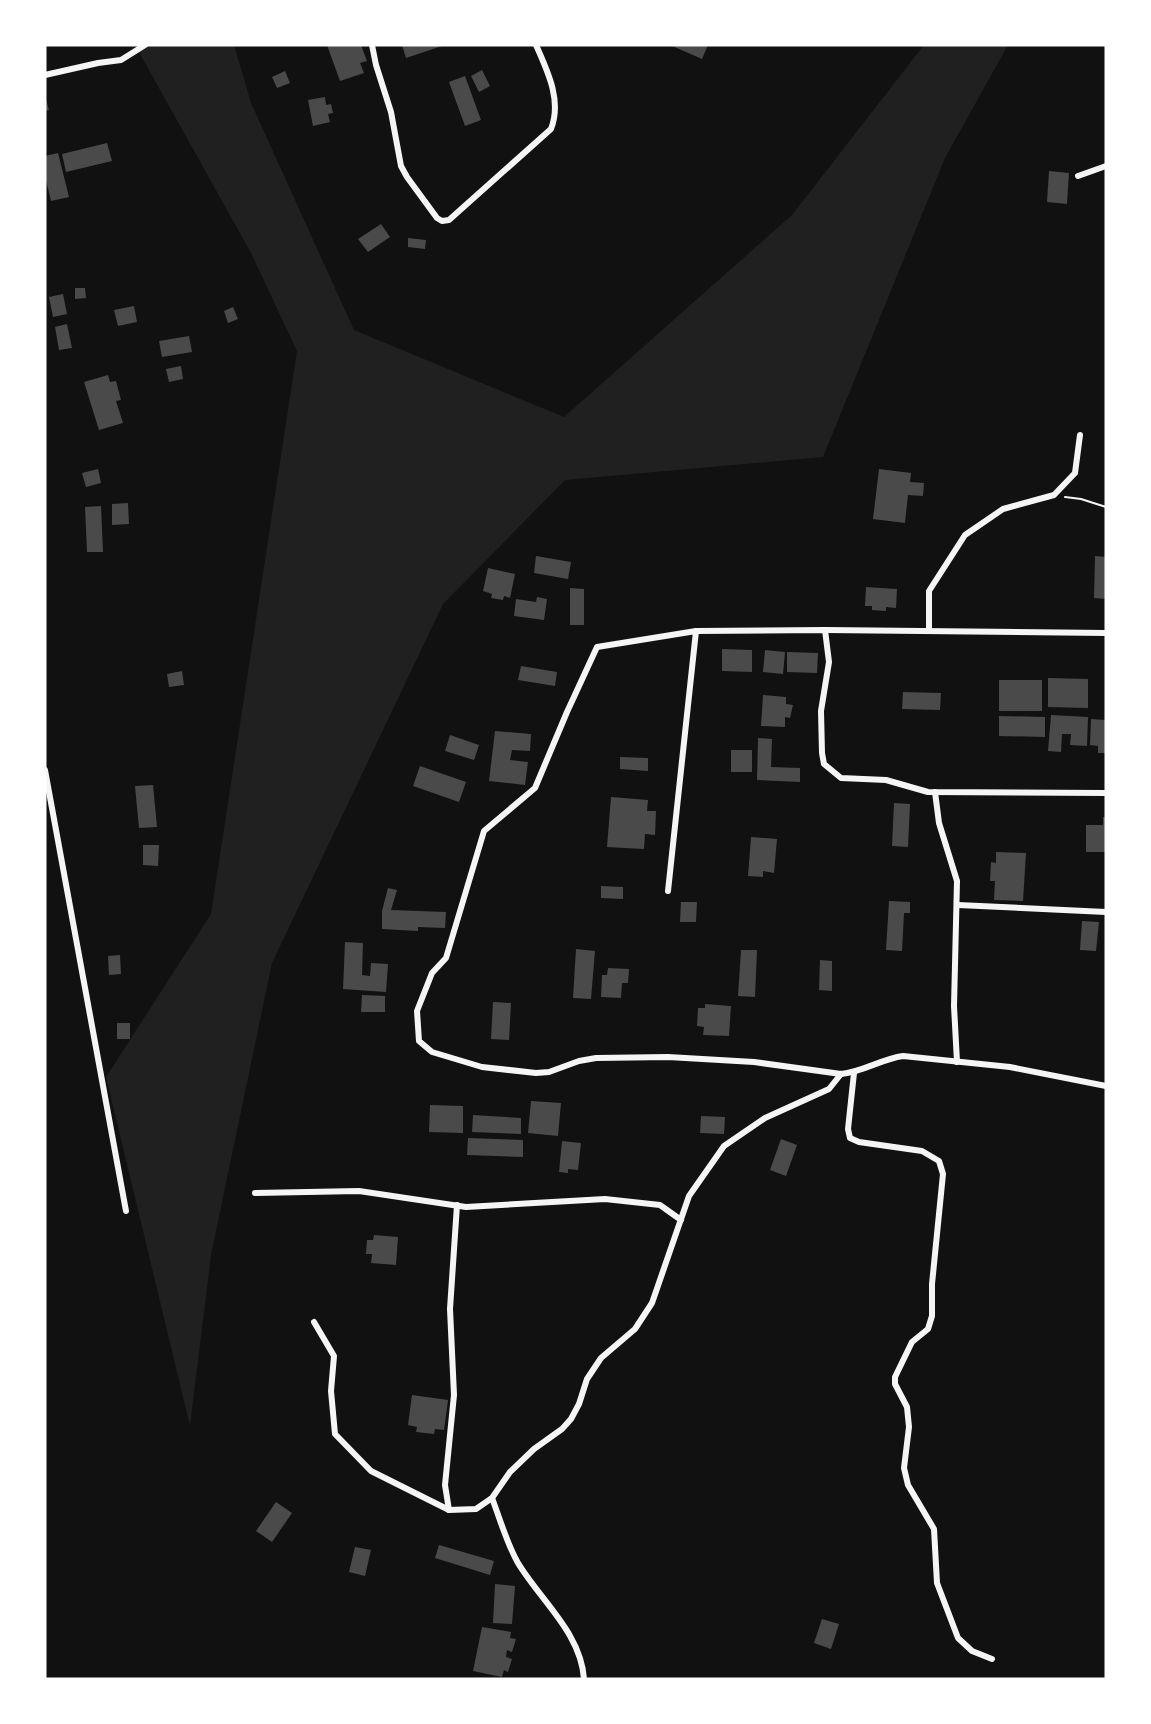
<svg xmlns="http://www.w3.org/2000/svg" width="1151" height="1724" font-family="'Noto Sans',sans-serif">
	<rect width="100%" height="100%" fill="#111"/>
	<polygon fill="#202020" points="135,45 234,45 251,103 354,330 564,417 792,215 924,45 1008,45 945,158 823,457 565,480 443,604 272,963 211,1255 190,1426 106,1077 211,914 297,351 251,253"/>
	<g fill="#4a4a4a">
		<polygon points="327,45 361,45 367,61 360,63 364,73 340,81"/>
		<polygon points="402,45 445,45 406,58"/>
		<polygon points="670,45 708,45 702,59"/>
		<polygon points="482,70 490,86 479,92 471,76"/>
		<polygon points="285,71 290,83 277,88 272,77"/>
		<polygon points="465,76 481,120 465,126 449,82"/>
		<polygon points="45,96 49,110 45,111"/>
		<polygon points="325,97 326,105 331,104 333,113 328,114 330,122 313,126 308,100"/>
		<polygon points="107,143 112,161 66,172 62,154"/>
		<polygon points="58,153 69,197 51,201 45,176 45,156"/>
		<polygon points="1049,171 1069,173 1067,204 1047,202"/>
		<polygon points="381,224 390,237 368,252 358,239"/>
		<polygon points="408,238 426,240 425,249 408,247"/>
		<polygon points="75,288 85,288 86,298 75,299"/>
		<polygon points="63,294 67,314 53,317 49,297"/>
		<polygon points="134,306 137,322 118,326 114,310"/>
		<polygon points="233,307 238,319 228,323 224,311"/>
		<polygon points="67,324 72,348 59,350 55,327"/>
		<polygon points="189,336 192,352 162,357 159,341"/>
		<polygon points="181,366 183,379 169,382 166,369"/>
		<polygon points="108,375 110,382 116,381 121,400 116,401 123,423 99,430 84,382"/>
		<polygon points="98,469 101,483 86,487 82,473"/>
		<polygon points="879,469 911,473 910,482 924,483 923,496 908,495 905,523 873,519"/>
		<polygon points="128,503 129,524 112,525 112,504"/>
		<polygon points="101,506 103,552 87,552 85,507"/>
		<polygon points="536,556 571,562 568,579 534,573"/>
		<polygon points="1095,556 1106,557 1106,599 1094,598"/>
		<polygon points="488,568 515,574 510,598 504,596 503,600 491,598 492,594 483,591"/>
		<polygon points="866,587 897,589 896,608 886,607 886,611 872,610 872,606 865,606"/>
		<polygon points="570,588 584,589 584,625 570,625"/>
		<polygon points="537,597 547,599 544,620 514,616 516,599 536,602"/>
		<polygon points="722,649 752,650 752,672 722,671"/>
		<polygon points="765,650 785,652 783,674 763,672"/>
		<polygon points="787,652 818,653 817,673 787,672"/>
		<polygon points="521,666 557,672 555,686 518,680"/>
		<polygon points="182,671 184,685 169,687 167,674"/>
		<polygon points="1048,678 1088,679 1088,708 1048,707"/>
		<rect x="999" y="680" width="43" height="31"/>
		<polygon points="903,692 941,693 940,710 902,709"/>
		<polygon points="763,695 786,697 786,704 793,705 790,718 785,717 785,727 761,726"/>
		<polygon points="1051,715 1088,717 1087,746 1070,745 1071,734 1062,734 1061,752 1048,751"/>
		<polygon points="999,716 1045,717 1045,737 999,736"/>
		<polygon points="1091,719 1106,720 1106,753 1098,753 1098,746 1090,745"/>
		<polygon points="495,731 531,734 530,751 512,750 510,760 528,762 525,785 489,781"/>
		<polygon points="450,735 479,745 474,760 445,751"/>
		<polygon points="758,738 772,739 771,767 800,768 800,782 757,780"/>
		<rect x="731" y="750" width="21" height="22"/>
		<polygon points="620,757 648,758 648,771 620,769"/>
		<polygon points="420,766 466,782 459,802 413,786"/>
		<polygon points="153,785 157,827 139,828 135,786"/>
		<polygon points="611,797 648,800 647,811 656,811 655,835 645,834 644,849 607,847"/>
		<polygon points="894,803 910,804 908,847 892,846"/>
		<polygon points="1103,817 1106,817 1106,852 1086,852 1086,825 1103,825"/>
		<polygon points="751,837 777,839 774,873 763,871 763,877 748,876"/>
		<polygon points="143,845 159,845 158,866 143,865"/>
		<polygon points="996,852 1026,853 1023,901 994,900 995,881 990,881 991,862 996,863"/>
		<polygon points="601,886 623,887 623,899 601,898"/>
		<polygon points="388,888 397,890 391,910 446,912 445,928 418,927 418,931 382,929 382,911"/>
		<polygon points="889,901 910,902 910,913 904,913 902,951 886,950"/>
		<polygon points="681,902 697,902 696,922 680,922"/>
		<polygon points="1082,921 1099,922 1096,951 1080,950"/>
		<polygon points="345,942 363,943 362,975 370,976 371,963 388,964 386,992 343,989"/>
		<polygon points="576,949 595,951 591,999 573,998"/>
		<polygon points="741,950 757,950 755,997 738,996"/>
		<polygon points="120,955 121,974 109,975 108,956"/>
		<polygon points="820,960 832,961 832,991 819,990"/>
		<polygon points="608,968 629,969 628,983 622,983 621,998 601,997 602,975 607,975"/>
		<polygon points="362,995 385,996 385,1012 361,1012"/>
		<polygon points="493,1002 511,1003 509,1040 491,1039"/>
		<polygon points="705,1004 731,1006 729,1036 703,1035 704,1027 697,1026 698,1008 705,1008"/>
		<rect x="117" y="1023" width="13" height="16"/>
		<polygon points="531,1101 561,1103 558,1136 528,1133"/>
		<polygon points="430,1105 463,1106 463,1133 429,1132"/>
		<polygon points="473,1115 521,1118 521,1134 472,1132"/>
		<polygon points="701,1116 725,1117 724,1134 700,1133"/>
		<polygon points="468,1138 523,1140 523,1157 467,1155"/>
		<polygon points="781,1139 797,1145 786,1176 770,1170"/>
		<polygon points="562,1141 581,1143 578,1170 568,1169 568,1173 559,1172"/>
		<polygon points="374,1235 398,1237 396,1265 371,1263 372,1254 366,1254 367,1240 373,1240"/>
		<polygon points="412,1395 448,1400 444,1430 435,1429 434,1434 416,1432 417,1427 408,1425"/>
		<polygon points="276,1502 292,1513 272,1542 256,1531"/>
		<polygon points="439,1545 494,1561 490,1575 435,1558"/>
		<polygon points="355,1547 371,1550 365,1576 349,1572"/>
		<polygon points="495,1584 515,1586 512,1624 493,1623"/>
		<polygon points="822,1619 839,1624 831,1649 814,1643"/>
		<polygon points="482,1627 511,1632 510,1638 516,1639 512,1652 507,1650 506,1657 512,1659 508,1672 504,1670 502,1677 473,1671"/>
	</g>
	<g fill="none" stroke-linecap="round" stroke-linejoin="round">
		<polyline stroke="#f5f5f5" stroke-width="2" points="1065,497 1081,499 1106,507"/>
		<g stroke="#f5f5f5" stroke-width="6">
			<path d="M372 45 376 65 391 112 401 166 407 177 437 218 442 221 449 220 551 129C562 101 548 72 536 45"/>
			<polyline points="45,75 98,63 121,60 145,45"/>
			<polyline points="1078,176 1106,166"/>
			<polyline points="825,630 1106,633"/>
			<polyline points="929,631 929,591 965,535 1003,509 1054,495 1075,473 1080,435"/>
			<polyline points="45,770 126,1211"/>
			<polyline points="935,792 939,823 957,881 954,1006 957,1062"/>
			<path d="M1106 793 928 792 886 780 841 778 824 764 822 753 821 711 829 662 825 630 696 631 597 647 567 712 535 788 484 831 446 958 432 973 417 1011 419 1041 432 1052 482 1067 536 1073 549 1072 579 1061 596 1058 668 1057 754 1062 841 1074C863 1072 881 1059 903 1056L1010 1067 1106 1086"/>
			<polyline points="668,891 696,631"/>
			<polyline points="958,905 1106,912"/>
			<polyline points="854,1073 848,1129 850,1138 859,1142 922,1151 939,1161 943,1174 932,1284 932,1316 928,1329 912,1342 895,1377 895,1384 907,1407 909,1427 904,1468 908,1485 934,1529 937,1583 958,1638 972,1651 992,1659"/>
			<polyline points="255,1193 359,1191 466,1207 605,1199 660,1205 681,1220"/>
			<polyline points="314,1322 334,1356 331,1391 335,1434 371,1471 449,1510 476,1509 492,1498 510,1472 534,1449 562,1429 571,1419 579,1404 587,1379 601,1358 635,1329 652,1303 689,1196 724,1146 765,1118 829,1089 841,1074"/>
			<path d="M492 1498C500 1519 507 1544 518 1563 541 1601 581 1633 584 1679"/>
			<polyline points="449,1510 445,1485 454,1395 450,1309 457,1205"/>
		</g>
	</g>
	<rect width="1151" height="1724" fill="none" stroke="#ffffff" stroke-width="93"/>
</svg>
